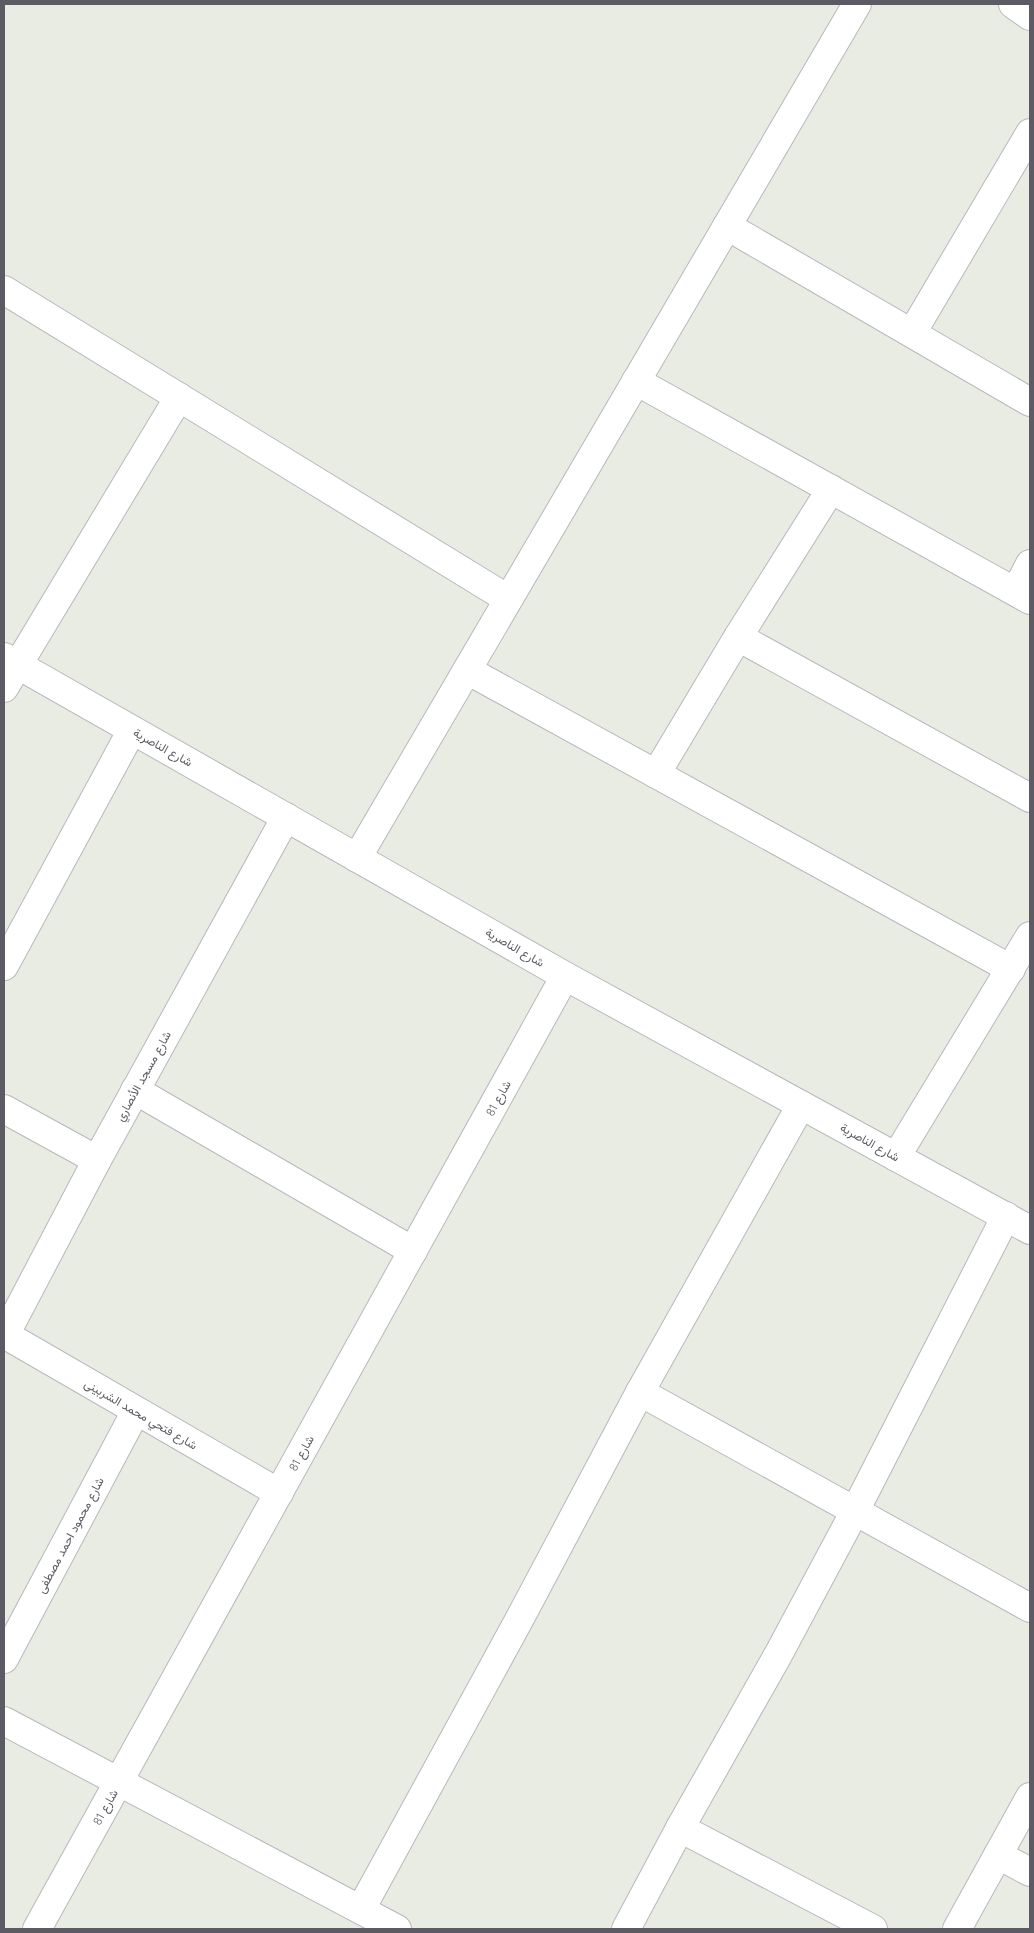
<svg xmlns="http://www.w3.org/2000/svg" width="1034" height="1933" font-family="Quicksand,Vazirmatn,sans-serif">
	<rect width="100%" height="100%" fill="#e8ece2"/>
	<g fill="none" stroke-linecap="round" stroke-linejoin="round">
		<defs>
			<g id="minor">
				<polyline points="1013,4 1030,16"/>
				<polyline points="727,226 1030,402"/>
				<polyline points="4,290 508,599"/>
				<polyline points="912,333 1030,133"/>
				<polyline points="636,381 1030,600"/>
				<polyline points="1016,591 1030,564"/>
				<polyline points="738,637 1030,798"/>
				<polyline points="4,657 565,976 1030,1230"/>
				<polyline points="467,670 1011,969"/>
				<polyline points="4,688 179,397"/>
				<polyline points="656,774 738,637 831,489"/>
				<polyline points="357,858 857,4"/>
				<polyline points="4,966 132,730"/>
				<polyline points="135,1090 413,1251"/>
				<polyline points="4,1109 97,1160"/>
				<polyline points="896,1157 1030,936"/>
				<polyline points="4,1334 279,1493"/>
				<polyline points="4,1337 97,1160 286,817"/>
				<polyline points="640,1392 1030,1608"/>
				<polyline points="4,1659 136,1411"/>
				<polyline points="4,1721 397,1929"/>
				<polyline points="680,1828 873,1929"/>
				<polyline points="998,1855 1030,1872"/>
				<polyline points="361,1909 519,1620 640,1392 801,1105"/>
				<polyline points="37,1929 565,976"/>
				<polyline points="626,1929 680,1828 778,1655 855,1511 1006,1216"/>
				<polyline points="957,1929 1030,1797"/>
			</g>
		</defs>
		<use href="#minor" stroke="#b9b7be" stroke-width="30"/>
		<use href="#minor" stroke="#fff" stroke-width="28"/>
	</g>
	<g text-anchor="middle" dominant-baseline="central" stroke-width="4" stroke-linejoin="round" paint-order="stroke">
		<g font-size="12" fill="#5c5a62" stroke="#fff">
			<text transform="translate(163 747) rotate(29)">شارع الناصرية</text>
			<text transform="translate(515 947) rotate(30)">شارع الناصرية</text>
			<text transform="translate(143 1076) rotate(-61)">شارع مسجد الأنصاري</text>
			<text transform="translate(498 1098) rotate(-61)">شارع 81</text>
			<text transform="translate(870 1142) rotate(29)">شارع الناصرية</text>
			<text transform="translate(141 1414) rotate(30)">شارع فتحي محمد الشربينى</text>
			<text transform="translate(301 1453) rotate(-61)">شارع 81</text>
			<text transform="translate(70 1535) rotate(-62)">شارع محمود احمد مصطفى</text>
			<text transform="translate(105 1807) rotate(-61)">شارع 81</text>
		</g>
	</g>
	<rect width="1034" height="1933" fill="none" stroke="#5c5a62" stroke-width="10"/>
</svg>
